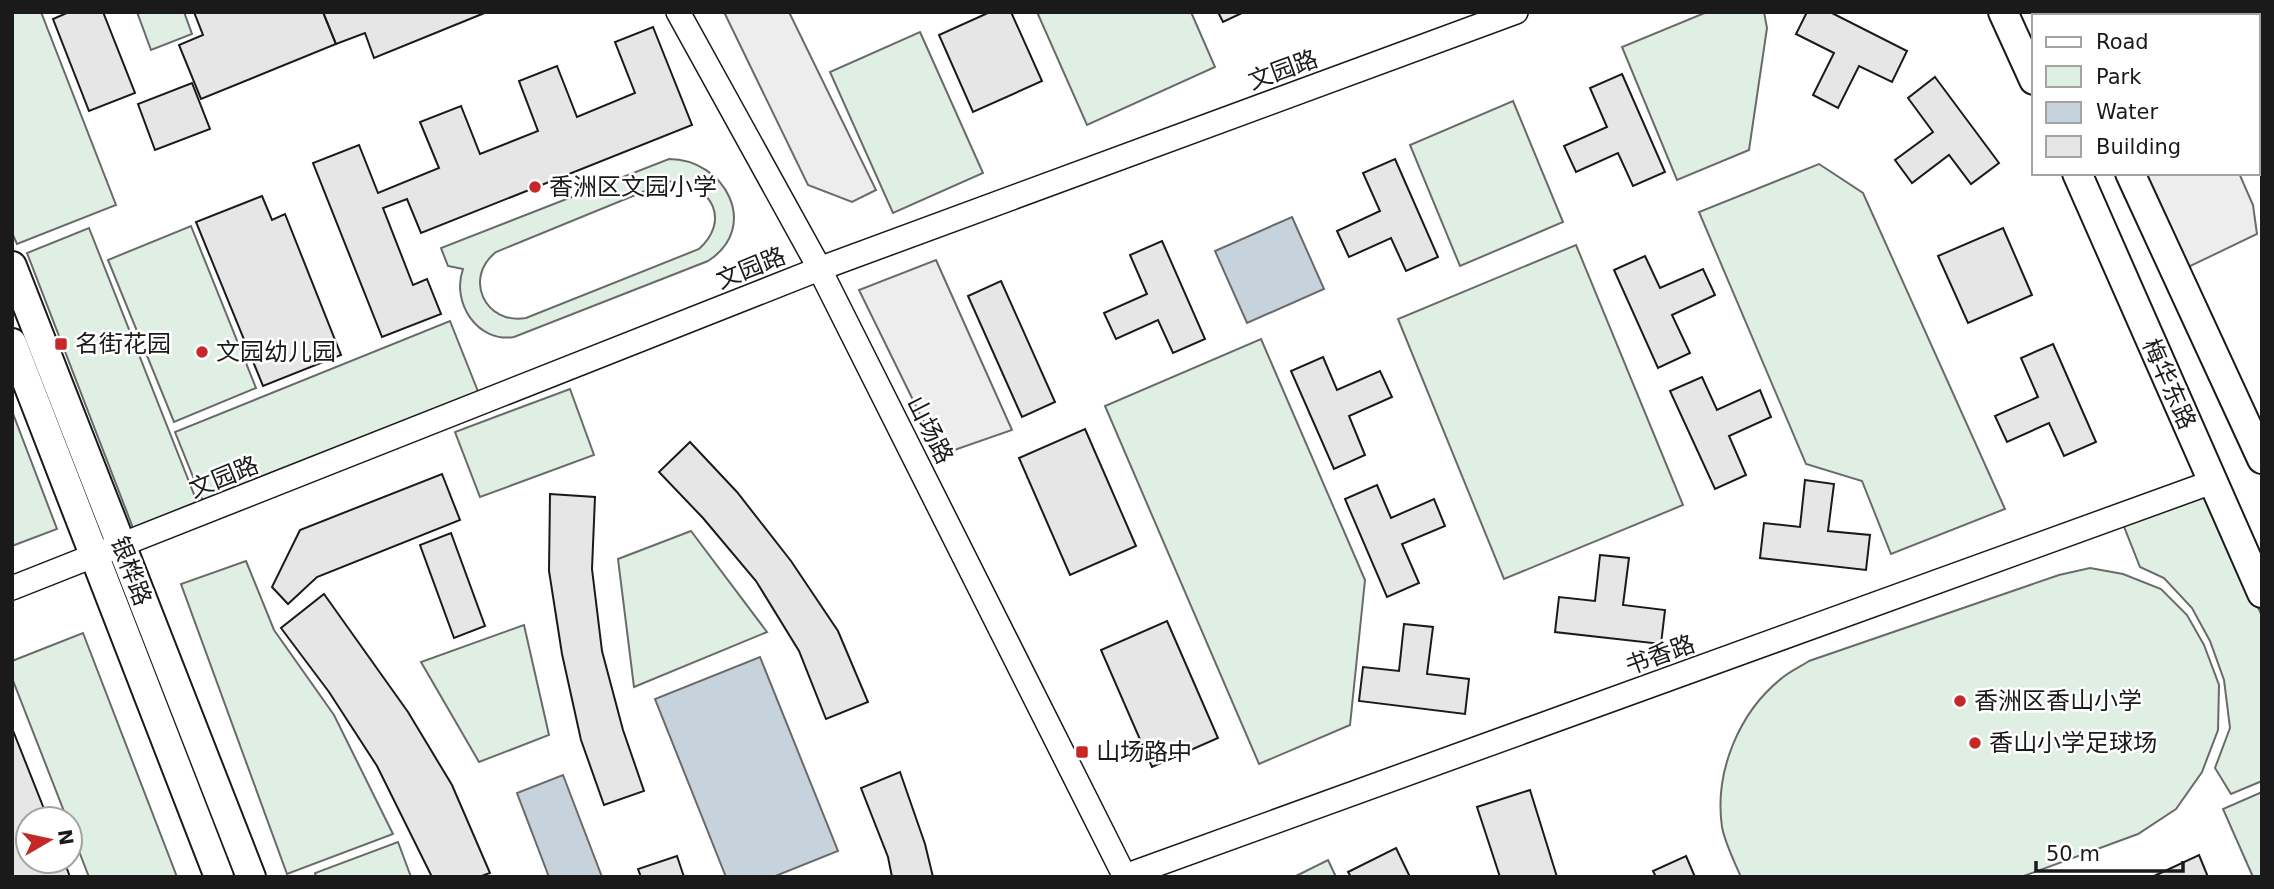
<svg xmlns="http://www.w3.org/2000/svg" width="2274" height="889" font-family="'DejaVu Sans','Noto Sans SC',sans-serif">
	<rect width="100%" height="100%" fill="#fff"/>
	<g fill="#e0efe3" stroke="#6a6a6a" stroke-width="2" fill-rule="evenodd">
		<polygon points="12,12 41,12 116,205 17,244 12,233"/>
		<polygon points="137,12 184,12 192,34 151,50"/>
		<polygon points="1037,12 1191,12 1215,67 1087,125"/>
		<polygon points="1707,12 1764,12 1767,28 1749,150 1677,180 1622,47"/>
		<polygon points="2172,12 2257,12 2262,17 2262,51 2259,53 2258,78 2258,16 2173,16"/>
		<polygon points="920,32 983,173 893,213 830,72"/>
		<polygon points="1513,101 1563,222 1460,266 1410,145"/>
		<path d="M669 159C725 159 761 227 708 261L514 337C477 343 451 302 463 269L448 266 441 248ZM674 181C713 186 730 221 699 249L526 318C485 325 463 278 496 252L667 182Z"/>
		<polygon points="1819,164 1863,193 2005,509 1891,554 1862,481 1806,464 1699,212"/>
		<polygon points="191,226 256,388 174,422 108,260"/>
		<polygon points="89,228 197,502 133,528 27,253"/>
		<polygon points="1576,245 1683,505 1504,579 1398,319"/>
		<polygon points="450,321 479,394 204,504 175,432"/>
		<polygon points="1261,339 1365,580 1350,725 1259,764 1105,406"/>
		<polygon points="570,389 594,455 480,497 455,432"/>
		<polygon points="12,411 57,529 12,546"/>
		<polygon points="2207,493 2262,616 2262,781 2231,794 2215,768 2230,728 2224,680 2210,641 2192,608 2164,578 2140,567 2123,524"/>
		<polygon points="691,531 767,632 634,687 618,559"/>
		<polygon points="246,561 274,630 334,715 393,834 287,874 181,584"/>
		<path d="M2090 568 2123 574 2161 589 2187 615 2204 645 2219 685 2218 730 2202 772 2176 809 2138 834 2021 877H1741C1734 861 1725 843 1722 827 1714 772 1739 712 1782 678 1790 671 1800 667 1809 661L2059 575Z"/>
		<polygon points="524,625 549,735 479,762 421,662"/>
		<polygon points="83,633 177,877 89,877 70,828 70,819 67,819 12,678 12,661"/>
		<polygon points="2262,792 2262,877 2253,877 2223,809"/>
		<polygon points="398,842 411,877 316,877 315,873"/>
		<polygon points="1328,860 1336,877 1294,877"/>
	</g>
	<g fill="#ededed" stroke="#6a6a6a" stroke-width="2">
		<polygon points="724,12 789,12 876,190 852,202 808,185"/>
		<polygon points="2071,12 2168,12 2169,16 2072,16"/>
		<polygon points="2138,173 2239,173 2253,205 2257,234 2182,270"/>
		<polygon points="936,260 1012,430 940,455 859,290"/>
	</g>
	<g fill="#c6d2dc" stroke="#6a6a6a" stroke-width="2">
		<polygon points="1292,217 1324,289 1247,323 1215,251"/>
		<polygon points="760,657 838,851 773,877 726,877 655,699"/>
		<polygon points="563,775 602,877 549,877 517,793"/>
	</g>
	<g fill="#e6e6e6" stroke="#1a1a1a" stroke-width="2">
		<polygon points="69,12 103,12 135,93 89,111 53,19"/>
		<polygon points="194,12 323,12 336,44 201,99 179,45 203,35"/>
		<polygon points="323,12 487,12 374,58 365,33 336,44"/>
		<polygon points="990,12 1011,12 1042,81 973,112 939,35"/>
		<polygon points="1218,12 1244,12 1223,22"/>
		<polygon points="1807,12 1830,12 1907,51 1892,82 1859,66 1838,108 1813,95 1834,53 1796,34"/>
		<polygon points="653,27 692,125 421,233 407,199 383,208 413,285 427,279 441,314 382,337 313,163 359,145 378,193 439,168 420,122 461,106 480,154 538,131 519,81 557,66 577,117 635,93 615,42"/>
		<polygon points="1622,74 1665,172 1633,186 1618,153 1576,172 1564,146 1607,127 1590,88"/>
		<polygon points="1935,77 1999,163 1971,184 1949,155 1912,183 1895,160 1933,132 1908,98"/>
		<polygon points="192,83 210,129 155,150 138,104"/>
		<polygon points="1395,159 1438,257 1406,271 1391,238 1349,257 1337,231 1380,211 1363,173"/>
		<polygon points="262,196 272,220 285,214 341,355 263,386 196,222"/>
		<polygon points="2003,228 2032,295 1968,323 1938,256"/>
		<polygon points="1162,241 1205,339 1173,353 1158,320 1116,339 1104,313 1147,294 1130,255"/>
		<polygon points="1645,256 1660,288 1703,269 1715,295 1672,315 1690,353 1658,368 1614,270"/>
		<polygon points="1001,281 1055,402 1022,417 968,296"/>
		<polygon points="2053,344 2096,442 2064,456 2049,423 2007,442 1995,416 2038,397 2021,358"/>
		<polygon points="1323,357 1337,390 1380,371 1392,397 1349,416 1365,455 1334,469 1291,371"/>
		<polygon points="1702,377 1717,410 1760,390 1771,417 1729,436 1746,475 1715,489 1670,391"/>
		<polygon points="1085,429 1136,546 1070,575 1019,458"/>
		<polygon points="690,442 737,492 791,561 838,631 868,702 826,719 799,651 756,581 703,518 659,472"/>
		<polygon points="442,474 460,520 317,577 288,604 272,587 300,530"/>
		<polygon points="1805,480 1834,484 1828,531 1870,535 1866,570 1760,558 1764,523 1800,527"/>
		<polygon points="1377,485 1391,518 1434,499 1445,526 1402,544 1419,583 1387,597 1345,499"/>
		<polygon points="550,494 595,497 592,569 602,651 623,730 644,791 604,805 581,740 562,654 549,571"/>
		<polygon points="451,533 485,626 454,638 420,545"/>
		<polygon points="1600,555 1629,558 1623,605 1665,610 1661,644 1555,632 1559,597 1595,601"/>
		<polygon points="324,594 408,712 452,785 490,873 479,877 432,877 377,766 329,692 281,628"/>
		<polygon points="1167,621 1218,738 1152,767 1101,650"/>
		<polygon points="1404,624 1433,627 1427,674 1469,679 1465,714 1359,701 1363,667 1399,671"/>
		<polygon points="12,728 48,819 28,819 28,861 64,861 70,877 12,877"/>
		<polygon points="900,772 925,844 933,877 892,877 888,857 861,788"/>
		<polygon points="1530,790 1557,877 1500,877 1477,807"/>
		<polygon points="1396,848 1410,877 1351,877 1348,872"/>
		<polygon points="2199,855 2208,877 2152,877"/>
		<polygon points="677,856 684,877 641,877 638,869"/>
		<polygon points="1686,856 1695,877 1656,877 1653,871"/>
	</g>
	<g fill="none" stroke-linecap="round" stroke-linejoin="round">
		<defs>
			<g id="minor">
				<polyline points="678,12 816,262 1125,877"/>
				<polyline points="12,588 819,269 1516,12"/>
				<polyline points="1125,876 2212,482"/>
			</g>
			<g id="major">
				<polyline points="2003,12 2034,80"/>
				<polyline points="2063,12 2065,16"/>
				<polyline points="2077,173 2262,593"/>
				<polyline points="2130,173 2262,459"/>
				<polyline points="12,266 251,877"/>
				<polyline points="12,343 219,877"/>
			</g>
		</defs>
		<use href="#minor" stroke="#1a1a1a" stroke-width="26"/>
		<use href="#major" stroke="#1a1a1a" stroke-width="32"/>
		<use href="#minor" stroke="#fff" stroke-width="23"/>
		<use href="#major" stroke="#fff" stroke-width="28"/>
	</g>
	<g fill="#c62828" stroke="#fff" stroke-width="2.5">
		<circle cx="535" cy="187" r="7"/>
		<rect x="54" y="337" width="14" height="14" rx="3.5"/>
		<circle cx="202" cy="352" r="7"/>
		<circle cx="1960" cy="701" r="7"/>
		<circle cx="1975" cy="743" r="7"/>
		<rect x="1075" y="745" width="14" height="14" rx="3.5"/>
	</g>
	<g text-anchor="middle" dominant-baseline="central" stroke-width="5" stroke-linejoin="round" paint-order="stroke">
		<g font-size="24" fill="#1a1a1a" stroke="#fff">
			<text transform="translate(1283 70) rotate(-20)">文园路</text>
			<text transform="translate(751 268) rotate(-22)">文园路</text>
			<text transform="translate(2169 384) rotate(66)">梅华东路</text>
			<text transform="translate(930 430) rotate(63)">山场路</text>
			<text transform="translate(224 477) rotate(-22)">文园路</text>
			<text transform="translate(131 571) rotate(69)">银桦路</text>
			<text transform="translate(1660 655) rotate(-20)">书香路</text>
		</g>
		<g font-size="24" fill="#1a1a1a" stroke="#fff" text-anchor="start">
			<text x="549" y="187">香洲区文园小学</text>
			<text x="75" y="344">名街花园</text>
			<text x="216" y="352">文园幼儿园</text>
			<text x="1974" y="701">香洲区香山小学</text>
			<text x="1989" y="743">香山小学足球场</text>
			<text x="1096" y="752">山场路中</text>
		</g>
	</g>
	<rect width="2274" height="889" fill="none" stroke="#1a1a1a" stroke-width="28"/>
	<rect x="2032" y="14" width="228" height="161" fill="#ffffff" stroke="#a3a3a3" stroke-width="2"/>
	<rect x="2046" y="37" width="35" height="10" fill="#ffffff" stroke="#a3a3a3" stroke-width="2"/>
	<text x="2096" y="49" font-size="21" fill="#1a1a1a">Road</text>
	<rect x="2046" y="66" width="35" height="21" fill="#e0efe3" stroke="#a3a3a3" stroke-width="2"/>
	<text x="2096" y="84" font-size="21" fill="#1a1a1a">Park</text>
	<rect x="2046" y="102" width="35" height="21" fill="#c6d2dc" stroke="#a3a3a3" stroke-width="2"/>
	<text x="2096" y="119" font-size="21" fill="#1a1a1a">Water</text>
	<rect x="2046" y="136" width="35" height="21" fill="#e6e6e6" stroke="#a3a3a3" stroke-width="2"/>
	<text x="2096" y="154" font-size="21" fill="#1a1a1a">Building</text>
	<g transform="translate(49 840) rotate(81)"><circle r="33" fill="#ffffff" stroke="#a3a3a3" stroke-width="2"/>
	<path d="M0-5L12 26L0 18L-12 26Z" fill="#c62828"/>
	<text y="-10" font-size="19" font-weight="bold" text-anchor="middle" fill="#1a1a1a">N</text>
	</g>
	<path d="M2036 861v10h147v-10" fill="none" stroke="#1a1a1a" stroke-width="3.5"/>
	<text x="2046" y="861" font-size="21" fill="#1a1a1a" stroke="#ffffff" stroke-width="5" paint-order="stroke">50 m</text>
</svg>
